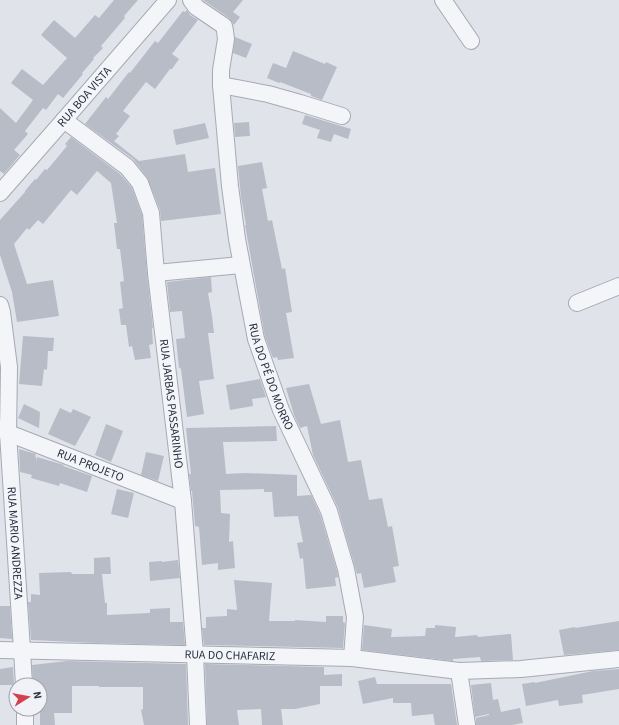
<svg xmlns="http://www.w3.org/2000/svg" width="619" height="725" font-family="'Source Sans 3',sans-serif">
	<rect width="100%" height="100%" fill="#e0e3ea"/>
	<g fill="#b7bcc7">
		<polygon points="114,0 138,0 124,16 125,18 101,46 103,48 93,58 94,59 82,73 83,74 63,98 58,94 46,110 43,108 25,131 28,134 14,150 20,155 4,174 0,171 0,108 16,123 33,100 11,83 22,69 43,85 67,58 41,35 54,20 75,38 95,15 99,18"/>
		<polygon points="203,0 243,0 233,12 240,17 234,25 229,18"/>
		<polygon points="187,10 190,15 198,20 172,54 179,59 172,69 170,69 155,89 146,82 123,111 130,116 116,134 119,136 114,141 139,161 185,154 188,172 215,168 221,214 161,221 160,210 147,177 133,159 85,124 106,97 108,99 129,72 130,73 155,41 158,43 183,11 185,12"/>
		<polygon points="235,37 252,44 246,58 233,53"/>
		<polygon points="293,51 325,64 326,62 337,67 322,100 311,96 311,94 280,82 279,83 267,78 273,63 286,68"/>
		<polygon points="305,115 351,129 348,139 334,134 331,142 317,138 320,130 302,124"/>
		<polygon points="249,122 250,136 235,137 234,123"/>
		<polygon points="205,123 209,138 176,145 173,130"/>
		<polygon points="71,137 120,174 132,188 142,215 147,274 153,328 152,328 153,344 149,345 151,358 135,360 132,346 129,347 126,325 121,325 119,309 123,308 120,282 124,281 120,249 117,249 114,223 117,223 111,183 97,171 77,195 71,190 43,224 38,220 29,230 27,228 14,244 27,284 53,280 59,316 17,322 12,292 0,255 0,220 25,192 25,191 35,179 36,180 45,169 47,170 67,146 65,144"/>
		<polygon points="262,162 267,188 262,189 268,221 272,220 282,269 285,268 292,312 286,313 294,358 278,360 277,357 273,358 265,337 245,225 246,225 241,197 238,166"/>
		<polygon points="211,277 212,292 208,293 212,316 214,333 208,333 214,379 199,381 204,414 187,417 181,369 180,368 179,368 176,339 185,338 182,311 170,312 167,282"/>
		<polygon points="23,336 54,338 53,351 48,351 47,370 44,369 42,386 19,384"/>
		<polygon points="260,379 266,397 252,399 253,406 230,410 226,385"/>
		<polygon points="309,384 321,424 340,420 348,462 361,460 369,500 382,498 388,527 392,526 399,566 393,567 396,582 364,588 361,573 357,574 338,508 313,455 307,426 300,428 294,415 286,388"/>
		<polygon points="24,404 40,412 39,428 18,418"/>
		<polygon points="60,408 71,413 73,409 91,417 75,446 48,434"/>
		<polygon points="106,424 123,431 111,462 95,455"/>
		<polygon points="276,426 277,441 223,442 226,474 245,473 297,475 297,496 311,495 320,514 337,571 338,577 335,578 336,586 306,589 303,558 300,559 297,543 303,542 298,516 274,517 272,492 264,492 264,489 220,490 221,513 230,514 229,542 233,541 235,568 218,570 218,563 202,565 199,527 195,526 192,491 191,491 189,474 191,474 186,428"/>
		<polygon points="19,449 36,454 35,456 36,457 36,461 37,457 64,465 63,466 92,476 87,492 60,483 59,486 31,478 32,475 20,472"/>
		<polygon points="146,452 164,456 158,481 141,475"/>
		<polygon points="117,489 134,493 128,518 111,514"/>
		<polygon points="110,557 111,574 102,574 105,603 107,603 107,615 150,613 150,609 170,608 170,622 183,622 185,645 97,643 31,640 28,602 31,602 31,594 40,595 39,573 71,572 72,574 94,574 94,558"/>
		<polygon points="178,560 180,578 150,581 149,562 162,561 162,562"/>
		<polygon points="234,580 272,583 269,621 295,621 295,620 326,622 326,616 343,616 343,622 345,623 343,648 204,645 202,628 206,628 206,617 227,616 227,609 237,610"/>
		<polygon points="0,606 10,606 12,639 0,638"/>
		<polygon points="619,621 619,650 564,655 559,630 575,627 575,628"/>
		<polygon points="364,625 392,629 391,637 425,636 426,628 435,628 435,625 456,627 455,637 477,635 478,637 511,634 513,660 481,661 480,657 453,659 453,661 362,650"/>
		<polygon points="67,661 186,664 188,725 144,725 141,710 143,709 143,687 99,687 99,686 72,686 72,713 54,713 55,725 40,725 40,685 33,685 32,665"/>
		<polygon points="205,664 324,667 324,675 342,674 342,686 320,686 320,704 295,709 281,709 283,725 262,725 261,709 237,710 239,725 207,725"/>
		<polygon points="13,667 14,685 0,685 0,669"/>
		<polygon points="619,669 619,689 582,695 583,703 559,706 558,700 526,706 522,684 535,682 535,683 593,671"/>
		<polygon points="375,677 377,684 451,684 457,725 435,725 433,714 412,716 411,703 393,703 393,698 363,704 358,681"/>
		<polygon points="491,683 493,700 498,699 501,712 520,708 523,723 512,725 476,725 476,718 489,715 489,714 475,717 471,685"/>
	</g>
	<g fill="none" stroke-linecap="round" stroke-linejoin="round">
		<defs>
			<g id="minor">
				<path id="s1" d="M191 0 196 7 224 26 225 31 226 39 221 70V85L230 186 237 239 256 339 281 410 329 511 346 569 355 617 352 658"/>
				<polyline points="443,0 471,41"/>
				<polyline points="221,85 268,94 300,103 342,116"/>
				<path id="s2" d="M64 120 127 167 140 183 151 213 156 273 183 501 195 654 198 725"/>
				<path id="s3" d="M0 193 64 120 168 0"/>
				<polyline points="156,273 241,265"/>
				<polyline points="577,303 619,286"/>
				<path id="s4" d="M0 305 2 312 9 367 8 433 22 650 24 685"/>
				<path id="s5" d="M0 428 8 433 183 501"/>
				<path id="s6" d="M0 650 352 658 459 671 521 669 619 659"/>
				<polyline points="459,671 467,725"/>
				<polyline points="25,709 25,725"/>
			</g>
		</defs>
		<use href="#minor" stroke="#a5aab4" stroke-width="18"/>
		<use href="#minor" stroke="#f3f5f8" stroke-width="16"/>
	</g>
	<g text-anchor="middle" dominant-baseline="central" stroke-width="3" stroke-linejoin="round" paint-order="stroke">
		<g font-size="12" fill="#283042" stroke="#f0f2f7">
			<text stroke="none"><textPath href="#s3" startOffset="128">RUA BOA VISTA</textPath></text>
			<text stroke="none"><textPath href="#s1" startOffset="399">RUA DO PÉ DO MORRO</textPath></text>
			<text stroke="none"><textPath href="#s2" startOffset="323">RUA JARBAS PASSARINHO</textPath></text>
			<text stroke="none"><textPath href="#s5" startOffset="98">RUA PROJETO</textPath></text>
			<text stroke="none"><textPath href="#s4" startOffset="239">RUA MARIO ANDREZZA</textPath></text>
			<text stroke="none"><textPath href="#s6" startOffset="230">RUA DO CHAFARIZ</textPath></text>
		</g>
	</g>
	<g transform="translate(28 697) rotate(79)"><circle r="19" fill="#f0f2f7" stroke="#a0a4af"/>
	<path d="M0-3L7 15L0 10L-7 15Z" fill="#d4404d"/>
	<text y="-6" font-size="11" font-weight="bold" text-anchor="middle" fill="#283042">N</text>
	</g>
</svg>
